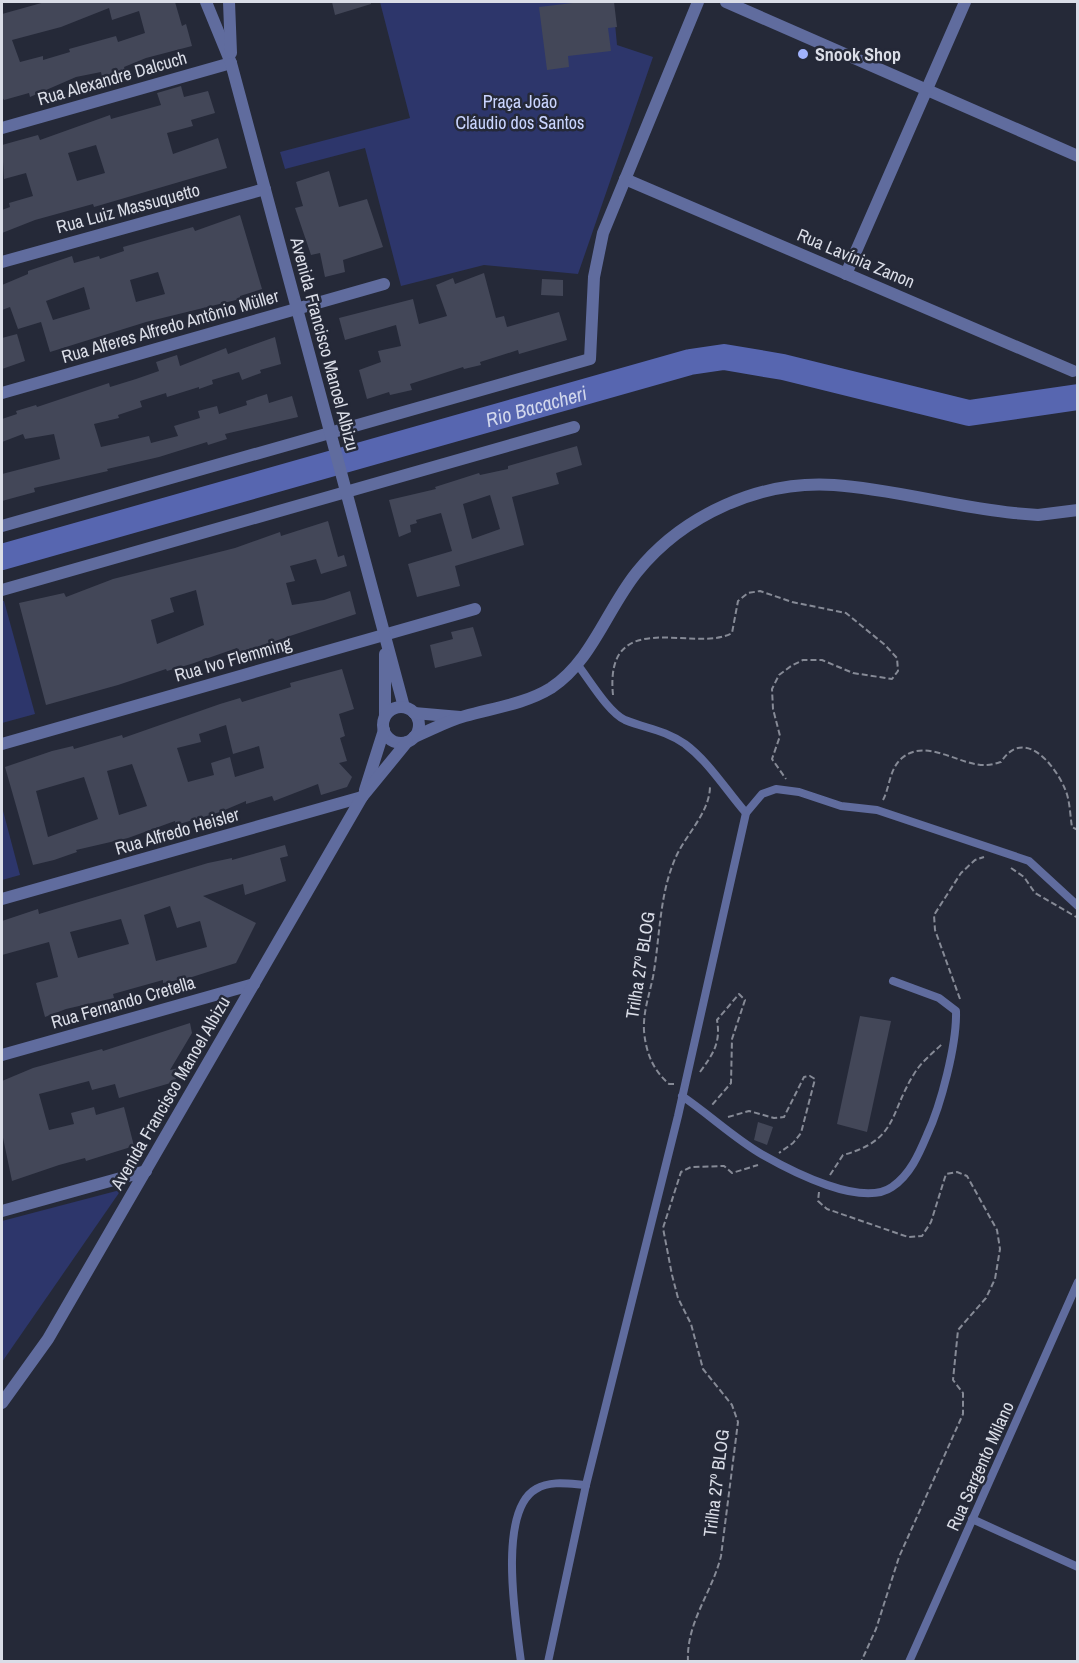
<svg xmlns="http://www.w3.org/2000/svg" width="1079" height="1663" font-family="'Archivo Narrow',sans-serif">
	<rect width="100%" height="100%" fill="#252938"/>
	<g fill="#2d366b">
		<polygon points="380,2 613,2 617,45 653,57 578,274 484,265 401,286 365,148 285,169 280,152 410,118"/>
		<polygon points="2,601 4,601 35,714 2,723"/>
		<polygon points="2,807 20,875 2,880"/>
		<polygon points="120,1190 121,1190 2,1362 2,1221"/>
	</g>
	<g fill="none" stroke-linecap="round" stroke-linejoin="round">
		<path stroke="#5766b0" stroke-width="26" id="s1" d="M2 557 690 362 724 357 783 367 969 413 1078 397"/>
	</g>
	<g fill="#434758" fill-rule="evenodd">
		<path d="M45 2H175L182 26 186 24 192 46 146 58 124 67 125 70 102 77 101 72 76 77 30 97 29 93 4 100 2 97V14ZM109 8 112 20 139 11 145 33 118 42 116 36 69 49 70 52 43 60V56L20 62 12 40 61 27Z"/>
		<polygon points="332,2 371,2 371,4 335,15"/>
		<polygon points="581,2 614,2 617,27 608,28 611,51 568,56 569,67 547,70 539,7"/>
		<path d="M181 86 184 97 208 91 215 113 191 120 193 126 167 133 173 154 218 138 227 168 94 207 93 204 35 220 2 233V210L10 207 9 203 33 196 26 173 4 179 2 145 38 135 40 140 110 115 111 119 161 105 157 93ZM96 145 105 173 77 181 68 153Z"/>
		<polygon points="329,171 339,207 367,199 383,247 343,260 345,272 325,277 320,253 311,255 295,208 303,206 296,182"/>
		<path d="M240 215 262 289 240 296V299L146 322 50 352 41 322 18 329 10 307 2 310V285L28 274V271L72 256 74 263 99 256 100 259 124 251 123 247 193 227 195 231ZM158 272 165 294 136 302 130 280ZM84 287 90 309 53 320 46 301Z"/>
		<polygon points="484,273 496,318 504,316 507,327 559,312 567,340 519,354 518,350 480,362 481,365 464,369 463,367 410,384 412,390 390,395 389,392 367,399 359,370 381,362 378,351 401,346 396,325 345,340 339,318 413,299 419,324 447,316 436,285 453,278 455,284"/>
		<polygon points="542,279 563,280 563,296 541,295"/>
		<polygon points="17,334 25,361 2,369 2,338"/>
		<polygon points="275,337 281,364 260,370 261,373 242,380 239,372 212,380 213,384 199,389 199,387 167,397 166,393 140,401 142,407 118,415 119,418 94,424 101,447 149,436 151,443 178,436 174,426 200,418 198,411 217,406 219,414 247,405 246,401 267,394 269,403 292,396 298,417 225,434 227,439 208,445 207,442 159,457 107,469 108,471 34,488 35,492 2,501 2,474 60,459 54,434 25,439 23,434 2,442 2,419 17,414 16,411 36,405 37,407 109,383 110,387 136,379 159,371 156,362 177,355 180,366 226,348 228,354"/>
		<path d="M577 446 582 465 556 473 559 484 512 497 524 545 455 566 460 586 417 597 408 564 452 551 441 513 416 520 417 523 410 525 411 532 399 537 389 500 436 489 435 487 479 473 480 475 508 469V466ZM490 495 500 529 472 539 463 504Z"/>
		<path d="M328 521 338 557 344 555 347 566 321 574 316 559 290 566 295 581 286 583 292 605 324 600 350 591 356 614 260 646 238 652 237 648 191 664 167 671 166 669 118 685 46 705 19 603 64 593 66 597 113 579 235 548 280 532 281 536ZM196 590 204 625 157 644 151 620 174 612 170 598Z"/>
		<polygon points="473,627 482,656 435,668 430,645 453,639 451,632"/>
		<path d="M342 669 354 709 339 714 345 736 340 738 347 761 339 763 352 777 347 787 321 795 318 784 274 801 272 796 246 804V801L220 812 176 825 175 821 128 838 76 850 77 852 54 860 33 865 5 767 52 751 73 746 74 749 122 735 123 738 220 704 240 698 242 702 291 687 290 683ZM226 725 233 754 259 746 264 768 235 777 230 757 211 763 214 775 188 782 177 748 201 742 199 734ZM132 764 147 806 119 815 107 771ZM84 777 98 819 48 837 36 791Z"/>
		<path d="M285 845 288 856 280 858 286 881 245 895 243 884 203 896 256 923 236 963 192 977 163 983V980L113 994 114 998 66 1009 45 1017 36 983 58 977 49 942 2 955V921L38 909 39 914 208 863 232 858V860ZM170 906 177 928 200 921 207 947 156 961 144 915ZM121 919 129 944 78 958 70 932Z"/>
		<polygon points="860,1016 891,1021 867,1132 837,1124"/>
		<polygon points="190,1023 192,1033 170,1070 182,1067 174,1082 119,1098 115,1084 92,1090 89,1081 39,1094 49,1130 74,1124 71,1113 94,1107 96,1115 124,1107 134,1146 86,1161 85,1158 59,1165 12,1181 2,1133 2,1081 33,1068 102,1049 103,1051"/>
		<polygon points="758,1122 773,1127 767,1145 754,1140"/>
	</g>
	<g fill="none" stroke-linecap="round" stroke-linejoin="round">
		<g stroke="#868a96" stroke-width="2" stroke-dasharray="6 3" stroke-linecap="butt">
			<path d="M613 695C604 604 695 654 732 633L738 601 748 593 760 591 792 602 846 613 885 645 897 658 898 671 892 679 853 673 822 660H803L791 666 779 675 772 689 773 709 780 736 772 759 786 779"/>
			<path d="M883 800C890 787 889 769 902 758 927 737 961 767 987 765 992 765 997 763 1001 762 1024 726 1055 765 1065 789 1070 800 1070 815 1072 827L1078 830"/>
			<polyline points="1011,868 1024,877 1035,893 1078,918"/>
			<polyline points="960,999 935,930 934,915 961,873 975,860 984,857"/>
			<path d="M700 1072C713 1054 721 1043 717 1020L739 994 745 1000 732 1039 731 1083 712 1105"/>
			<path d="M674 1084H669C653 1070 646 1053 644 1031 643 1012 649 996 653 977 660 938 659 896 675 859 685 835 710 813 710 786"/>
			<polyline points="728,1117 749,1111 774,1118 784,1117 804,1077 810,1076 815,1079 801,1133 793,1143 779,1153"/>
			<path d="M830 1175 843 1155C898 1140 889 1114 914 1074 921 1062 933 1053 943 1043"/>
			<polyline points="819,1192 818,1201 827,1209 908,1237 922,1236 931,1222 946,1174 957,1172 967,1176 997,1230 1000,1249 995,1279 986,1298 958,1330 953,1380 963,1393 963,1414 899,1557 876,1629 861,1662"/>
			<path d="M688 1662C686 1622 712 1593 721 1556L738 1422 732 1405 703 1369 691 1324 678 1298 672 1275 663 1228 681 1172 691 1167 724 1166 732 1173 758 1165"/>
		</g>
		<g stroke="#606c9e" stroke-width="8">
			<path d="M577 664C589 679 608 712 625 720 647 729 663 729 685 744 709 762 726 790 746 813"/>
			<path d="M682 1096C710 1115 735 1139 763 1155 791 1171 862 1208 892 1187 910 1175 919 1154 927 1135 941 1105 957 1044 956 1011L939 998 893 981"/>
			<polyline points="972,1519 1078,1567"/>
			<path d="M521 1662C516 1623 497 1511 536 1489 551 1480 570 1484 586 1485"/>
			<polyline points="548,1662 586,1485 678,1116 746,813 762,794 776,789 799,792 841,806 877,810 1029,861 1078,906"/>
			<polyline points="909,1662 1078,1282"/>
		</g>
		<g stroke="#606c9e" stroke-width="12">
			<polyline points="726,2 1078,156"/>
			<polyline points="2,128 231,63"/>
			<polyline points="625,179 1073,371"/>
			<polyline points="2,262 265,189"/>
			<polyline points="846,274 965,2"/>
			<polyline points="2,393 384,284"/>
			<polyline points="2,526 590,359 594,277 603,233 698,2"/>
			<polyline points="2,590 574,427"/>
			<polyline points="2,744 475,609"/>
			<polyline points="2,899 362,797"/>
			<polyline points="2,1055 254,984"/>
			<polyline points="2,1211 146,1171"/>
		</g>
		<g stroke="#606c9e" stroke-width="12">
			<polyline points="206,2 231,63 404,707"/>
			<polyline points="229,2 231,53"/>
			<polyline points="385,654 385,716"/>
			<circle cx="401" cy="725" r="18"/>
			<polyline points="414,713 460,717"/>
			<path d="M414 737C431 730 447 721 465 716 493 708 525 704 551 688 592 661 607 609 637 572 683 515 760 480 834 485 894 489 953 507 1014 513L1038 515 1078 510"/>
			<polyline points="365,790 384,730"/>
			<polyline points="2,1403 48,1339 362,797 407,742"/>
		</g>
	</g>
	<circle fill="#a1b3fd" stroke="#252938" stroke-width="2" cx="803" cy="54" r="6"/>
	<g text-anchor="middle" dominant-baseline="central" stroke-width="5" stroke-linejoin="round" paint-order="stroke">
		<g font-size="18" font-weight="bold" fill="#dadde7" stroke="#252938" text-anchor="start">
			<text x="815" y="54">Snook Shop</text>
		</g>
		<g font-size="18" fill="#dadde7" stroke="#252938">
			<text transform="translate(112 78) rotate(-16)">Rua Alexandre Dalcuch</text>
			<text transform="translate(128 208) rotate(-15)">Rua Luiz Massuquetto</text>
			<text transform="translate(856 258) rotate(23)">Rua Lavínia Zanon</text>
			<text transform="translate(170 326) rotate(-16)">Rua Alferes Alfredo Antônio Müller</text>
			<text transform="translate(325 344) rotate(75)">Avenida Francisco Manoel Albizu</text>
			<text transform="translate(233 659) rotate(-16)">Rua Ivo Flemming</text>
			<text transform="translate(177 831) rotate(-16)">Rua Alfredo Heisler</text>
			<text transform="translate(640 965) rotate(-81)">Trilha 27º BLOG</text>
			<text transform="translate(123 1002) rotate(-16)">Rua Fernando Cretella</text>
			<text transform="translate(170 1093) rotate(-60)">Avenida Francisco Manoel Albizu</text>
			<text transform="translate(980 1466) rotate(-66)">Rua Sargento Milano</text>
			<text transform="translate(716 1483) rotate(-83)">Trilha 27º BLOG</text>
		</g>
		<g font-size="18" fill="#cad5ff" stroke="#252938">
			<text x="520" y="101">Praça João<tspan x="520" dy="21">Cláudio dos Santos</tspan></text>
		</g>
		<g font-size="20" font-style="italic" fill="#d1d7ec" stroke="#252938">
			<text stroke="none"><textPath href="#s1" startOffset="555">Rio Bacacheri</textPath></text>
		</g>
	</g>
	<rect width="1079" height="1663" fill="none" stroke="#dadde7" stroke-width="6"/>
</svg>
